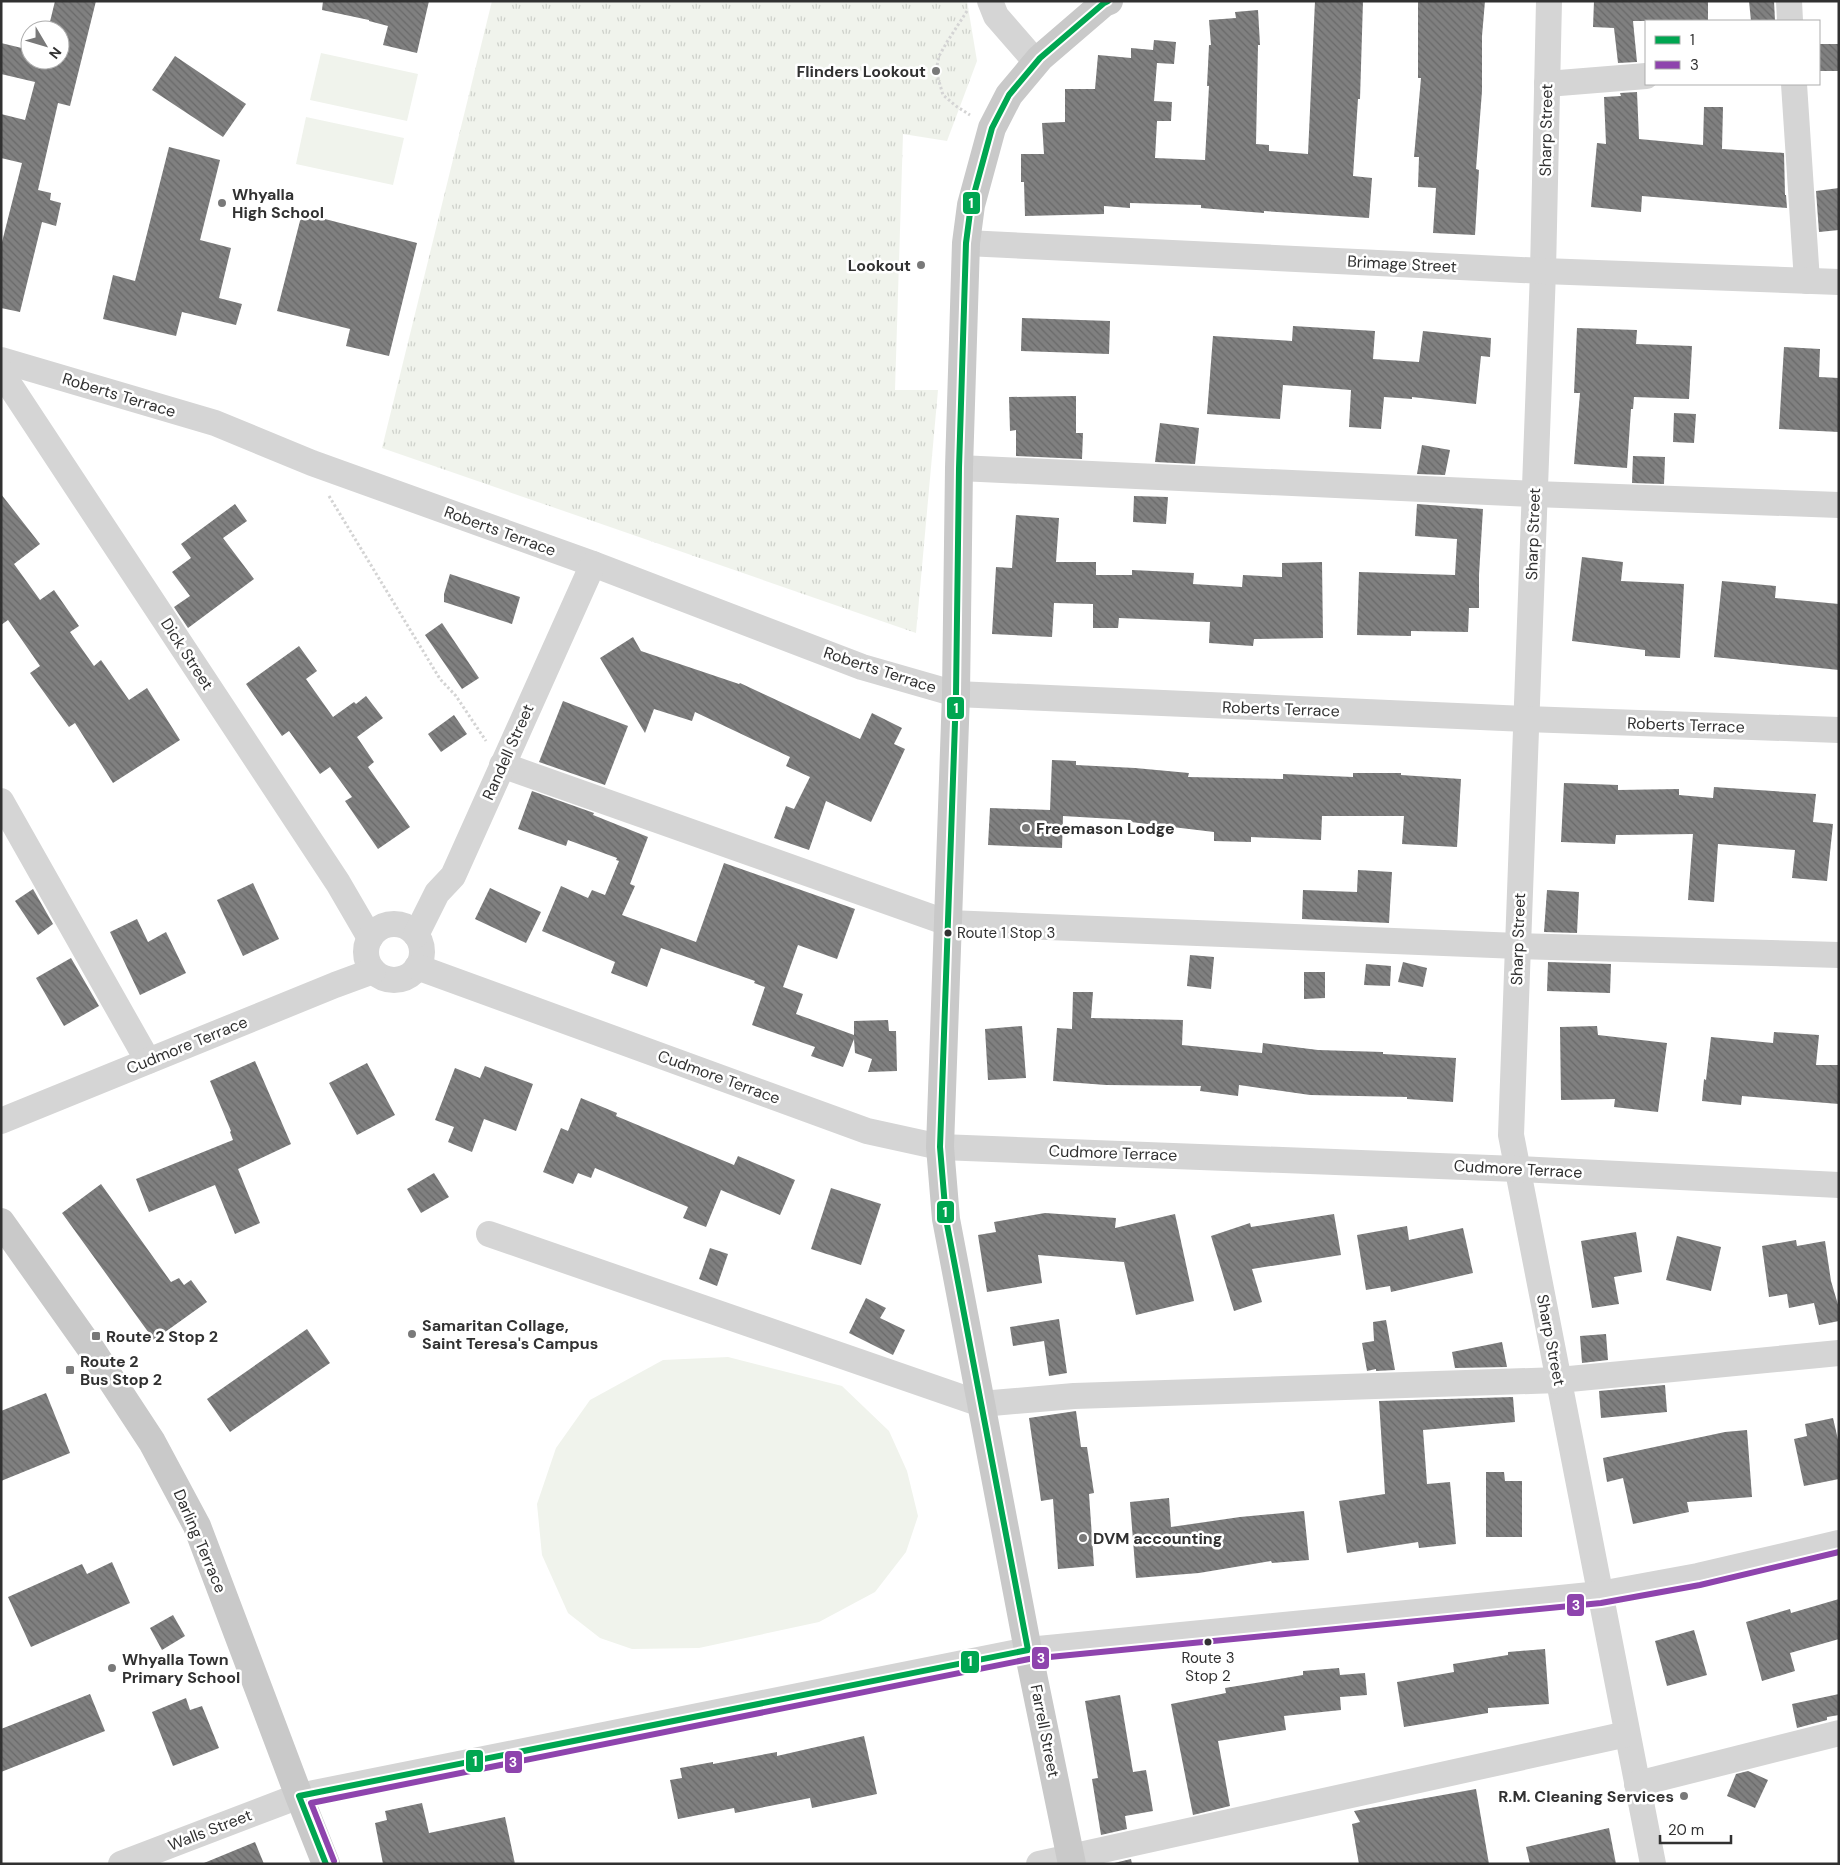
<svg xmlns="http://www.w3.org/2000/svg" width="1840" height="1865" font-family="'DM Sans',sans-serif">
	<defs>
		<pattern id="grass-tufts" width="24" height="20" patternUnits="userSpaceOnUse" patternTransform="scale(1.25)"><rect width="24" height="20" fill="#f0f3ec"/><path d="M3 7l-1-3M5 7V3M7 7l1-3M15 17l-1-3M17 17v-4M19 17l1-3" fill="none" stroke="#ced1cb"/></pattern>
		<pattern id="building-back-hatch" width="6" height="6" patternUnits="userSpaceOnUse" patternTransform="scale(1.25)"><rect width="6" height="6" fill="#808080"/><path d="M-1 5l2 2M0 0l6 6M5-1l2 2" fill="none" stroke="#696969"/></pattern>
	</defs>
	<rect width="100%" height="100%" fill="#fff"/>
	<polygon fill="url(#grass-tufts)" points="492,1 967,1 977,61 947,141 903,134 895,390 938,390 916,633 382,448"/>
	<g fill="#f0f3ec">
		<polygon points="321,53 418,74 407,121 310,100"/>
		<polygon points="306,117 404,138 393,185 296,164"/>
		<polygon points="728,1357 842,1386 889,1431 907,1471 918,1516 906,1552 875,1592 819,1622 699,1648 632,1649 600,1638 568,1613 542,1555 537,1504 556,1448 590,1400 663,1360"/>
	</g>
	<g fill="url(#building-back-hatch)">
		<polygon points="55,1 96,1 70,106 58,103 38,190 51,193 50,200 61,203 56,226 42,222 20,312 1,308 1,246 22,163 1,158 1,114 25,120 35,82 1,74 1,43 30,50 30,60 60,60 60,30 48,30"/>
		<polygon points="323,1 429,1 417,53 383,45 388,26 369,21 369,20 322,10"/>
		<polygon points="1315,1 1363,1 1360,99 1358,99 1353,176 1372,178 1369,218 1264,211 1264,213 1201,208 1201,205 1130,203 1130,208 1104,206 1104,214 1025,216 1024,182 1021,182 1021,154 1044,154 1042,123 1065,122 1065,89 1095,89 1098,55 1131,58 1131,48 1153,50 1154,40 1176,42 1174,64 1157,63 1154,101 1172,102 1171,121 1157,121 1155,158 1205,160 1209,86 1207,86 1209,45 1211,45 1209,20 1236,18 1235,12 1258,10 1260,45 1258,45 1256,144 1269,145 1269,151 1308,154"/>
		<polygon points="1418,1 1485,1 1482,36 1482,91 1476,169 1479,170 1475,235 1433,233 1436,188 1418,187 1419,157 1414,157 1421,78 1418,78"/>
		<polygon points="1594,1 1708,1 1708,21 1633,21 1637,62 1618,63 1614,28 1593,27"/>
		<polygon points="1749,1 1774,1 1775,21 1751,21"/>
		<rect x="1819" y="44" width="20" height="27"/>
		<polygon points="175,56 246,104 223,137 152,90"/>
		<polygon points="1637,92 1639,139 1703,145 1704,107 1723,107 1722,149 1784,153 1785,195 1786,195 1787,208 1642,196 1641,212 1591,207 1597,143 1606,144 1604,97 1621,96 1620,93"/>
		<polygon points="169,147 220,160 200,240 231,248 219,298 242,304 236,325 182,312 176,336 103,319 113,275 135,281"/>
		<polygon points="1839,188 1839,230 1819,232 1816,191"/>
		<polygon points="302,213 417,243 389,356 346,346 350,329 277,311"/>
		<polygon points="1022,318 1110,321 1109,354 1021,351"/>
		<polygon points="1293,326 1375,331 1373,359 1419,362 1423,331 1491,338 1490,357 1481,356 1476,404 1412,397 1412,399 1384,397 1381,429 1349,427 1351,390 1283,385 1280,419 1207,414 1213,336 1292,341"/>
		<polygon points="1577,328 1637,330 1636,344 1692,346 1689,399 1634,397 1633,409 1631,409 1627,468 1574,464 1580,393 1574,393"/>
		<polygon points="1784,347 1820,349 1819,377 1839,378 1839,432 1779,429"/>
		<polygon points="1076,396 1076,433 1083,433 1082,459 1016,456 1016,430 1010,431 1009,397"/>
		<polygon points="1674,413 1696,414 1694,443 1673,442"/>
		<polygon points="1160,423 1199,428 1195,464 1155,462"/>
		<polygon points="1422,445 1450,450 1445,475 1417,474"/>
		<polygon points="1633,456 1665,457 1664,484 1632,483"/>
		<polygon points="1,494 40,544 14,564 40,600 54,590 79,626 70,632 94,666 101,660 129,700 147,688 180,740 113,783 75,723 69,727 30,673 40,666 8,620 1,625"/>
		<polygon points="1134,496 1168,497 1166,524 1133,522"/>
		<polygon points="235,504 247,521 223,538 254,579 188,628 174,607 190,596 172,572 191,558 181,544"/>
		<polygon points="1417,504 1483,509 1479,575 1479,608 1469,608 1468,632 1411,631 1411,636 1357,635 1359,572 1455,575 1457,539 1415,536"/>
		<polygon points="1016,515 1059,518 1056,562 1096,562 1096,575 1132,575 1132,570 1194,573 1193,584 1242,587 1243,575 1282,577 1282,563 1322,562 1323,638 1254,639 1253,646 1209,643 1210,622 1119,618 1118,628 1093,628 1093,604 1054,603 1052,637 992,634 996,567 1012,568"/>
		<polygon points="1582,557 1623,562 1621,581 1684,584 1680,658 1645,656 1645,650 1572,641"/>
		<polygon points="450,574 520,597 512,624 444,602 444,594"/>
		<polygon points="1722,581 1776,586 1775,598 1839,604 1839,670 1714,657"/>
		<polygon points="442,623 479,678 462,689 425,635"/>
		<polygon points="633,637 641,651 739,684 740,683 860,739 872,713 902,728 894,744 905,749 871,822 826,801 809,850 774,838 786,806 794,809 810,777 786,766 790,757 695,712 692,721 654,709 645,733 600,658"/>
		<polygon points="299,646 317,671 306,679 333,717 354,702 356,704 366,696 383,718 357,737 374,762 368,767 410,827 378,849 345,801 352,797 330,767 320,774 289,731 282,736 246,684"/>
		<polygon points="563,701 628,726 605,785 539,762"/>
		<polygon points="454,715 467,734 441,752 428,734"/>
		<polygon points="1052,760 1076,761 1076,765 1135,768 1189,773 1188,777 1283,779 1283,774 1353,777 1353,773 1401,773 1401,775 1461,779 1457,847 1402,844 1404,816 1322,816 1321,840 1251,837 1251,842 1214,841 1214,832 1131,822 1131,820 1063,816 1062,848 988,845 990,808 1050,810"/>
		<polygon points="1564,783 1618,785 1618,790 1679,789 1679,795 1713,798 1714,787 1816,794 1813,822 1833,824 1827,881 1792,878 1795,850 1718,844 1714,902 1688,900 1693,834 1616,835 1615,844 1561,842"/>
		<polygon points="532,791 594,813 593,815 648,837 630,884 635,886 622,915 696,942 724,863 855,909 837,959 798,945 783,987 803,994 796,1014 854,1035 854,1021 888,1020 889,1031 896,1031 897,1071 868,1072 872,1059 855,1053 854,1039 843,1067 811,1056 815,1047 752,1025 765,987 754,983 755,981 661,948 647,987 611,973 615,962 542,931 561,886 588,898 592,890 605,895 619,861 616,860 617,858 568,840 566,846 518,829"/>
		<polygon points="1358,870 1392,872 1389,923 1302,919 1303,890 1357,892"/>
		<polygon points="253,883 279,939 243,956 217,900"/>
		<polygon points="490,888 541,912 526,943 475,919"/>
		<polygon points="33,889 53,924 38,935 15,901"/>
		<polygon points="1547,890 1579,892 1577,933 1544,932"/>
		<polygon points="137,919 148,942 166,932 186,973 140,995 110,932"/>
		<polygon points="1190,955 1214,957 1211,989 1187,986"/>
		<polygon points="71,958 99,1006 64,1026 36,978"/>
		<polygon points="1403,962 1427,968 1423,987 1398,982"/>
		<polygon points="1548,962 1611,964 1610,993 1547,991"/>
		<polygon points="1366,964 1391,966 1390,986 1364,985"/>
		<polygon points="1304,972 1325,972 1325,998 1304,999"/>
		<polygon points="1073,992 1093,992 1091,1018 1183,1020 1182,1045 1262,1053 1263,1043 1318,1050 1383,1052 1383,1054 1456,1058 1453,1102 1407,1099 1407,1097 1310,1095 1239,1085 1238,1096 1200,1091 1201,1086 1106,1085 1053,1081 1057,1028 1072,1029"/>
		<polygon points="1022,1026 1026,1078 988,1080 985,1029"/>
		<polygon points="1597,1026 1598,1035 1667,1043 1658,1112 1614,1107 1615,1099 1561,1100 1560,1027"/>
		<polygon points="1774,1032 1819,1035 1816,1065 1839,1065 1839,1104 1742,1096 1741,1105 1702,1101 1704,1079 1706,1080 1711,1037 1773,1043"/>
		<polygon points="255,1061 291,1144 238,1169 260,1223 235,1234 215,1185 149,1212 136,1179 233,1140 230,1132 231,1131 210,1081"/>
		<polygon points="367,1063 395,1115 357,1135 329,1083"/>
		<polygon points="485,1066 533,1084 516,1131 484,1119 472,1152 448,1142 454,1127 435,1120 455,1068 480,1078"/>
		<polygon points="581,1098 617,1113 616,1116 734,1165 738,1156 795,1180 780,1215 721,1190 706,1227 683,1218 688,1207 595,1168 591,1178 578,1173 573,1184 543,1172 561,1128 568,1131"/>
		<polygon points="434,1173 449,1197 421,1213 407,1189"/>
		<polygon points="101,1184 171,1282 179,1278 184,1285 191,1280 207,1302 154,1340 62,1213"/>
		<polygon points="831,1188 881,1204 861,1265 811,1249"/>
		<polygon points="1045,1213 1116,1218 1115,1228 1175,1214 1194,1301 1136,1315 1124,1262 1038,1255 1042,1283 987,1292 978,1235 996,1232 994,1222"/>
		<polygon points="1334,1214 1341,1255 1252,1269 1262,1302 1234,1311 1211,1236 1250,1223 1251,1227"/>
		<polygon points="1407,1226 1409,1240 1463,1228 1473,1273 1391,1292 1390,1286 1366,1290 1357,1235"/>
		<polygon points="1636,1232 1642,1272 1614,1277 1619,1304 1592,1308 1581,1241"/>
		<polygon points="1677,1236 1721,1247 1711,1291 1666,1280"/>
		<polygon points="1796,1240 1797,1246 1825,1241 1831,1281 1839,1308 1839,1321 1819,1325 1814,1303 1789,1308 1787,1294 1769,1297 1762,1246"/>
		<polygon points="710,1248 728,1254 717,1286 699,1279"/>
		<polygon points="866,1298 886,1308 880,1318 905,1330 893,1355 849,1333"/>
		<polygon points="1059,1319 1067,1373 1049,1376 1044,1341 1013,1346 1010,1327"/>
		<polygon points="1386,1320 1395,1370 1376,1371 1376,1369 1367,1371 1362,1343 1374,1341 1373,1322"/>
		<polygon points="307,1329 330,1363 230,1432 207,1399"/>
		<polygon points="1606,1334 1608,1360 1582,1363 1580,1336"/>
		<polygon points="1502,1342 1507,1367 1455,1368 1452,1352"/>
		<polygon points="1665,1385 1667,1412 1601,1418 1599,1391"/>
		<polygon points="46,1393 70,1453 1,1481 1,1411"/>
		<polygon points="1513,1397 1515,1422 1423,1430 1427,1484 1450,1482 1456,1544 1419,1548 1418,1542 1347,1553 1339,1501 1385,1494 1379,1401"/>
		<polygon points="1076,1411 1081,1447 1087,1447 1094,1493 1089,1494 1094,1566 1058,1569 1053,1499 1041,1501 1029,1418"/>
		<polygon points="1833,1418 1839,1444 1839,1479 1804,1486 1794,1439 1807,1436 1805,1424"/>
		<polygon points="1747,1430 1752,1497 1687,1502 1689,1512 1633,1524 1623,1478 1607,1482 1603,1458 1725,1432"/>
		<polygon points="1486,1472 1504,1472 1505,1481 1522,1481 1522,1537 1486,1537"/>
		<polygon points="1169,1498 1171,1527 1240,1517 1304,1511 1309,1560 1272,1563 1271,1561 1199,1573 1136,1578 1130,1502"/>
		<polygon points="112,1562 130,1603 31,1647 8,1597 82,1564 87,1574"/>
		<polygon points="1839,1599 1839,1639 1790,1653 1795,1671 1762,1681 1746,1622 1790,1609 1791,1613"/>
		<polygon points="173,1615 185,1636 162,1650 150,1628"/>
		<polygon points="1694,1630 1707,1675 1667,1686 1655,1641"/>
		<polygon points="1545,1649 1549,1704 1488,1708 1488,1713 1404,1727 1397,1682 1454,1672 1453,1664 1508,1655 1508,1652"/>
		<polygon points="1339,1668 1340,1675 1365,1673 1367,1695 1340,1697 1341,1710 1284,1716 1286,1730 1218,1741 1230,1806 1193,1815 1171,1704 1226,1693 1225,1688 1303,1675 1303,1671"/>
		<polygon points="90,1694 105,1731 1,1772 1,1729"/>
		<polygon points="1839,1694 1839,1715 1827,1717 1827,1720 1797,1728 1792,1704"/>
		<polygon points="1120,1695 1133,1772 1146,1770 1153,1811 1125,1816 1127,1829 1101,1835 1092,1779 1098,1778 1085,1701"/>
		<polygon points="186,1698 190,1710 202,1706 219,1748 173,1766 152,1712"/>
		<polygon points="864,1736 877,1794 812,1808 810,1798 735,1813 734,1808 678,1819 670,1780 682,1778 680,1768 713,1762 713,1764 777,1752 777,1756"/>
		<polygon points="1748,1771 1768,1780 1755,1808 1727,1796 1736,1774"/>
		<polygon points="1476,1789 1489,1864 1359,1864 1352,1824 1360,1822 1354,1811"/>
		<polygon points="422,1803 429,1833 505,1817 515,1864 383,1864 375,1823 387,1820 385,1811"/>
		<polygon points="1609,1828 1616,1864 1530,1864 1526,1847"/>
		<polygon points="255,1842 264,1864 204,1864 204,1863"/>
		<polygon points="1131,1859 1132,1864 1110,1864"/>
	</g>
	<g fill="none" stroke-linecap="round" stroke-linejoin="round">
		<g stroke="#d4d4d4" stroke-width="3" stroke-dasharray="2.5 2.5" stroke-linecap="butt">
			<polyline points="967,11 947,42 939,56 936,71 943,95 956,106 970,115"/>
			<polyline points="329,496 440,679 456,696 486,741"/>
		</g>
		<g stroke="#d5d5d5" stroke-width="26">
			<polyline points="990,1 996,16 1036,62"/>
			<polyline points="1549,1 1543,271 1511,1135 1653,1864"/>
			<polyline points="1789,1 1790,21"/>
			<polyline points="1547,84 1646,76"/>
			<polyline points="1794,84 1807,281"/>
			<polyline points="966,243 1543,271 1839,282"/>
			<polyline points="1,360 215,423 312,463 593,564 862,667 956,694 1526,719 1839,730"/>
			<polyline points="1,372 338,883 370,938"/>
			<polyline points="959,468 1534,494 1839,505"/>
			<polyline points="502,765 948,923 1518,946 1839,955"/>
			<polyline points="1,801 148,1061"/>
			<circle cx="394" cy="952" r="28"/>
			<polyline points="416,935 437,893 453,876 593,564"/>
			<polyline points="417,967 867,1131 940,1147 1517,1169 1839,1185"/>
			<polyline points="1,1121 335,985 373,971"/>
			<polyline points="489,1234 981,1404 1074,1396 1559,1380 1839,1353"/>
			<polyline points="1637,1784 1839,1733"/>
			<polyline points="121,1864 299,1796 1028,1650 1600,1594 1698,1576 1839,1543"/>
			<polyline points="1039,1864 1627,1734"/>
		</g>
		<g stroke="#c9c9c9" stroke-width="28">
			<polyline points="1,1222 91,1349 152,1442 197,1526 299,1796 326,1864"/>
			<polyline points="1072,1864 1028,1650 946,1219 940,1147 956,694 959,468 966,243 971,205 992,128 1009,95 1040,58 1104,3 1109,1"/>
		</g>
		<defs>
			<polyline id="bus-1" points="326,1864 299,1796 1028,1650 946,1219 940,1147 956,694 959,468 966,243 971,205 992,128 1009,95 1040,58 1104,3 1108,1"/>
			<polyline id="bus-2" points="334,1861 311,1803 1029,1659 1601,1603 1700,1585 1839,1552"/>
		</defs>
		<use href="#bus-1" stroke="#fff" stroke-width="10"/>
		<use href="#bus-2" stroke="#fff" stroke-width="10"/>
		<use href="#bus-1" stroke="#00a651" stroke-width="6"/>
		<use href="#bus-2" stroke="#8e44ad" stroke-width="6"/>
	</g>
	<g fill="#797979" stroke="#fff" stroke-width="2">
		<circle cx="936" cy="71" r="5"/>
		<circle cx="222" cy="203" r="5"/>
		<circle cx="921" cy="265" r="5"/>
		<circle cx="1026" cy="828" r="5"/>
		<circle cx="412" cy="1334" r="5"/>
		<rect x="91" y="1331" width="10" height="10" rx="2.5"/>
		<rect x="65" y="1365" width="10" height="10" rx="2.5"/>
		<circle cx="1083" cy="1538" r="5"/>
		<circle cx="112" cy="1668" r="5"/>
		<circle cx="1684" cy="1796" r="5"/>
	</g>
	<g fill="#313131" stroke="#fff" stroke-width="2">
		<circle cx="948" cy="933" r="4.5"/>
		<circle cx="1208" cy="1642" r="4.5"/>
	</g>
	<g text-anchor="middle" dominant-baseline="central" stroke-width="5" stroke-linejoin="round" paint-order="stroke">
		<g font-size="15" fill="#313131" stroke="#fff" text-anchor="start">
			<text x="957" y="933">Route 1 Stop 3</text>
			<text x="1208" y="1658" text-anchor="middle">Route 3<tspan x="1208" dy="18">Stop 2</tspan></text>
		</g>
		<g font-size="16" font-weight="bold" fill="#313131" stroke="#fff" text-anchor="start">
			<text x="926" y="71" text-anchor="end">Flinders Lookout</text>
			<text x="232" y="194">Whyalla<tspan x="232" dy="18">High School</tspan></text>
			<text x="911" y="265" text-anchor="end">Lookout</text>
			<text x="1036" y="828">Freemason Lodge</text>
			<text x="422" y="1325">Samaritan Collage,<tspan x="422" dy="18">Saint Teresa's Campus</tspan></text>
			<text x="106" y="1336">Route 2 Stop 2</text>
			<text x="80" y="1361">Route 2<tspan x="80" dy="18">Bus Stop 2</tspan></text>
			<text x="1093" y="1538">DVM accounting</text>
			<text x="122" y="1659">Whyalla Town<tspan x="122" dy="18">Primary School</tspan></text>
			<text x="1674" y="1796" text-anchor="end">R.M. Cleaning Services</text>
		</g>
		<g font-size="16" fill="#313131" stroke="#fff">
			<text transform="translate(1546 130) rotate(-89)">Sharp Street</text>
			<text transform="translate(1402 264) rotate(3)">Brimage Street</text>
			<text transform="translate(119 395) rotate(17)">Roberts Terrace</text>
			<text transform="translate(500 531) rotate(20)">Roberts Terrace</text>
			<text transform="translate(1533 534) rotate(-88)">Sharp Street</text>
			<text transform="translate(187 654) rotate(57)">Dick Street</text>
			<text transform="translate(880 670) rotate(18)">Roberts Terrace</text>
			<text transform="translate(1281 709) rotate(2)">Roberts Terrace</text>
			<text transform="translate(1686 725) rotate(2)">Roberts Terrace</text>
			<text transform="translate(508 752) rotate(-66)">Randell Street</text>
			<text transform="translate(1518 939) rotate(-88)">Sharp Street</text>
			<text transform="translate(187 1045) rotate(-22)">Cudmore Terrace</text>
			<text transform="translate(719 1077) rotate(20)">Cudmore Terrace</text>
			<text transform="translate(1113 1153) rotate(2)">Cudmore Terrace</text>
			<text transform="translate(1518 1169) rotate(3)">Cudmore Terrace</text>
			<text transform="translate(1551 1340) rotate(79)">Sharp Street</text>
			<text transform="translate(200 1541) rotate(67)">Darling Terrace</text>
			<text transform="translate(1045 1731) rotate(79)">Farrell Street</text>
			<text transform="translate(210 1830) rotate(-21)">Walls Street</text>
		</g>
	</g>
	<g stroke="#fff" stroke-width="2">
		<rect x="962" y="191" width="19" height="24" rx="5" fill="#00a651"/>
		<rect x="946" y="696" width="19" height="24" rx="5" fill="#00a651"/>
		<rect x="936" y="1200" width="19" height="24" rx="5" fill="#00a651"/>
		<rect x="1566" y="1593" width="19" height="24" rx="5" fill="#8e44ad"/>
		<rect x="1031" y="1646" width="19" height="24" rx="5" fill="#8e44ad"/>
		<rect x="960" y="1650" width="20" height="24" rx="5" fill="#00a651"/>
		<rect x="465" y="1749" width="19" height="24" rx="5" fill="#00a651"/>
		<rect x="504" y="1750" width="19" height="24" rx="5" fill="#8e44ad"/>
	</g>
	<g font-size="14" text-anchor="middle" font-weight="bold" fill="#fff">
		<text x="971" y="208">1</text>
		<text x="956" y="713">1</text>
		<text x="945" y="1217">1</text>
		<text x="1576" y="1610">3</text>
		<text x="1041" y="1663">3</text>
		<text x="970" y="1666">1</text>
		<text x="475" y="1766">1</text>
		<text x="513" y="1767">3</text>
	</g>
	<rect width="1840" height="1865" fill="none" stroke="#313131" stroke-width="5"/>
	<rect x="1645" y="20" width="175" height="65" fill="#ffffff" stroke="#adadad"/>
	<rect x="1655" y="36" width="25" height="8" fill="#00a651" stroke="#adadad"/>
	<text x="1690" y="45" font-size="15" fill="#313131">1</text>
	<rect x="1655" y="61" width="25" height="8" fill="#8e44ad" stroke="#adadad"/>
	<text x="1690" y="70" font-size="15" fill="#313131">3</text>
	<g transform="translate(45 45) rotate(128)"><circle r="24" fill="#ffffff" stroke="#adadad"/>
	<path d="M0-4L9 19L0 12L-9 19Z" fill="#797979"/>
	<text y="-8" font-size="14" font-weight="bold" text-anchor="middle" fill="#313131">N</text>
	</g>
	<path d="M1660 1835v8h71v-8" fill="none" stroke="#313131" stroke-width="2.5"/>
	<text x="1668" y="1835" font-size="15" fill="#313131" stroke="#ffffff" stroke-width="4" paint-order="stroke">20 m</text>
</svg>
